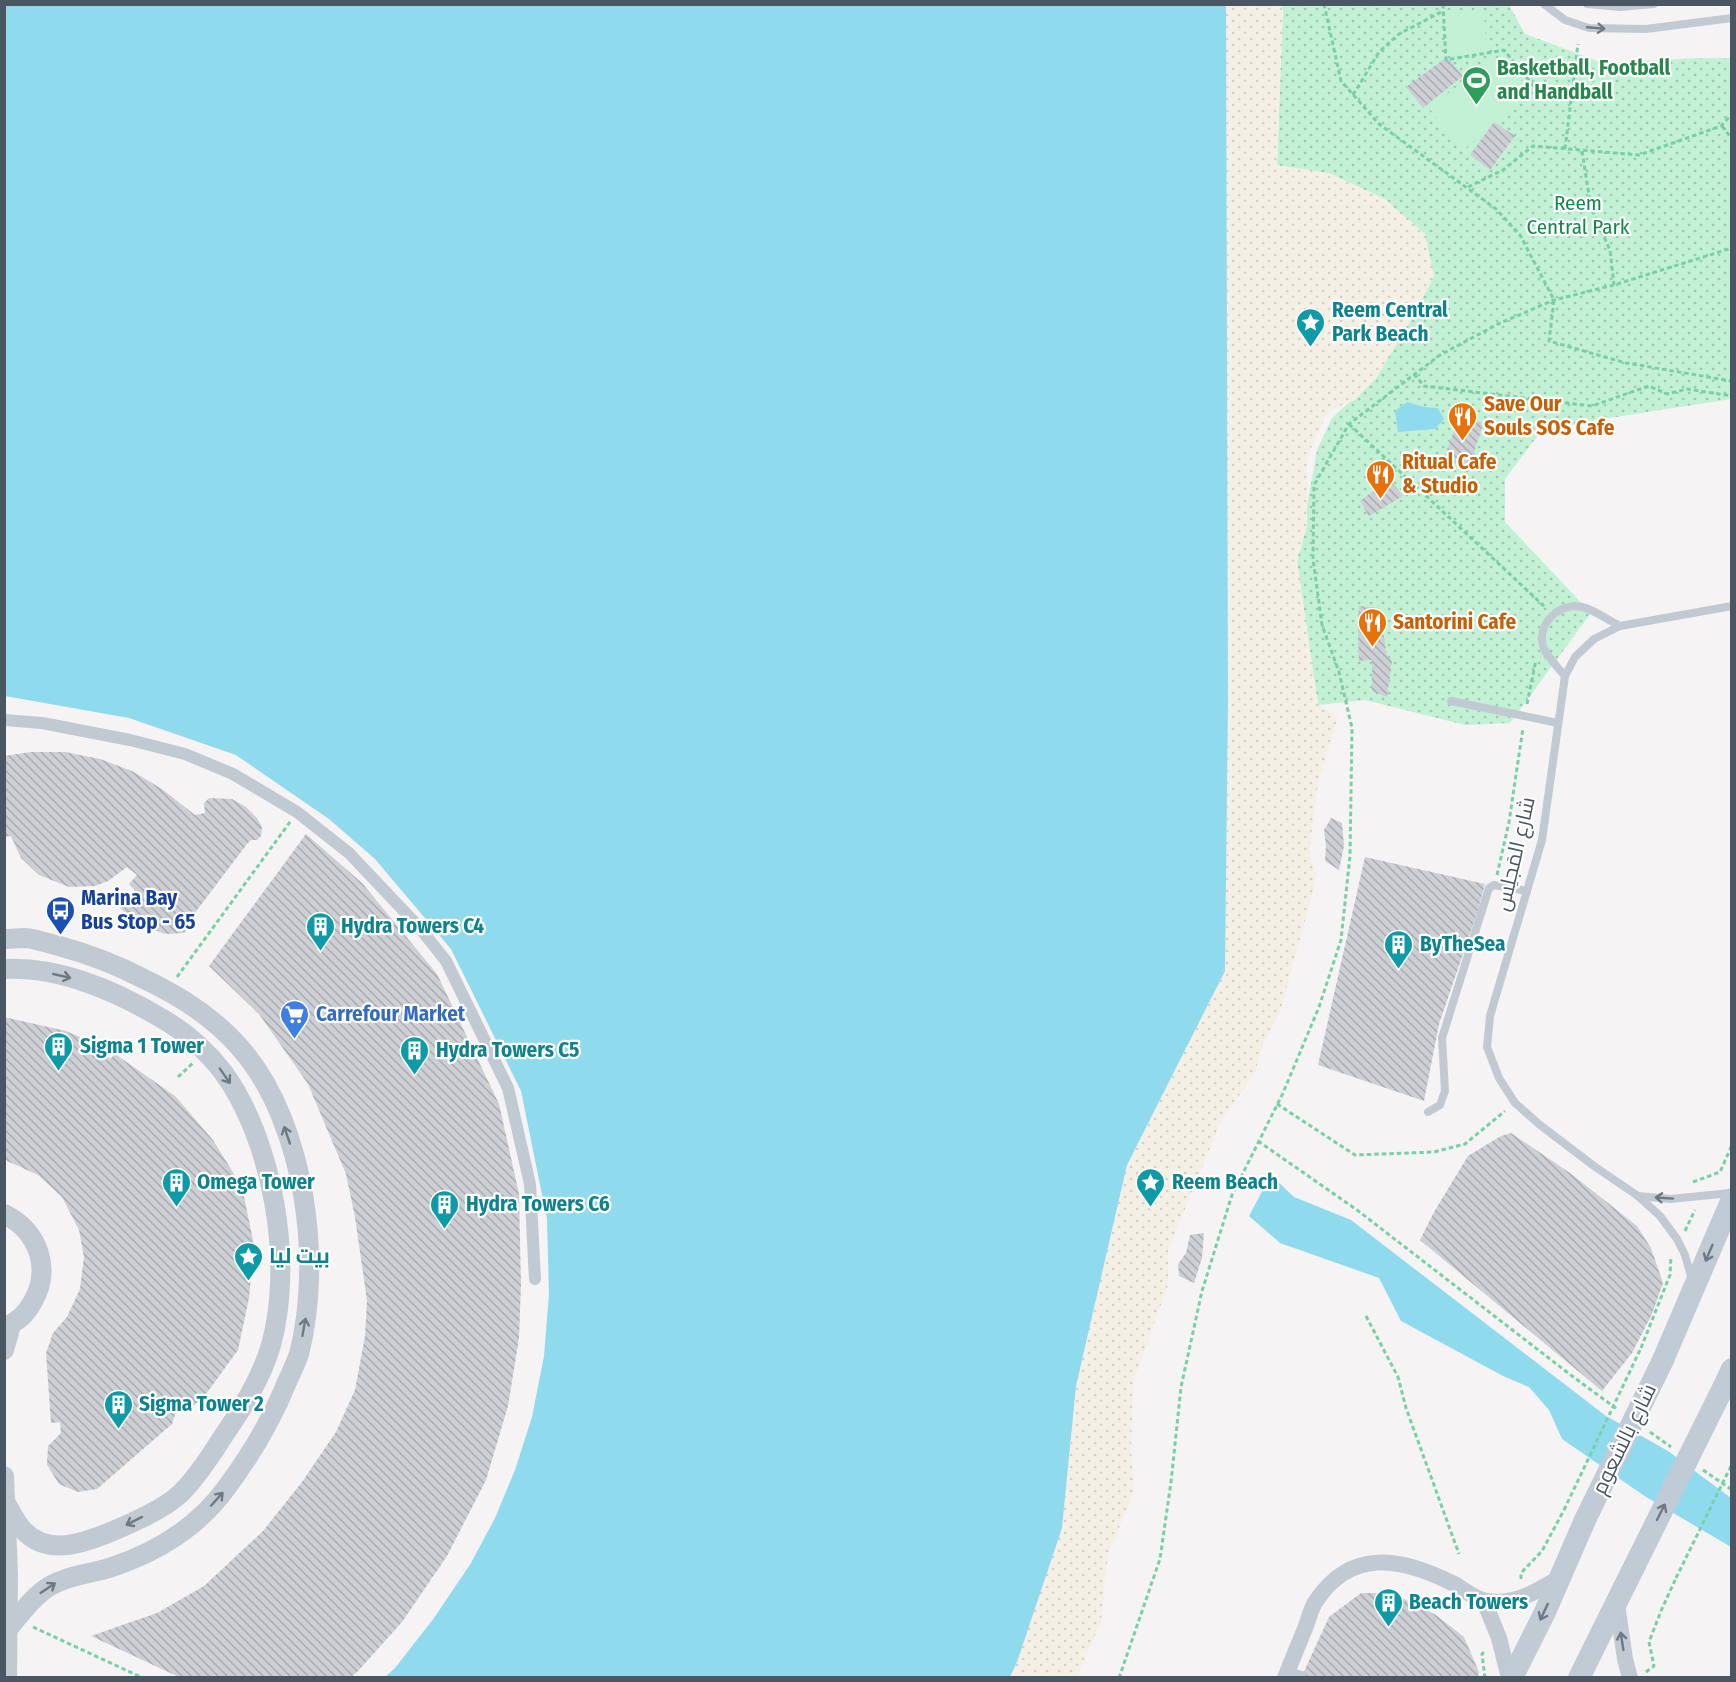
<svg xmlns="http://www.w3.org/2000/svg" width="1736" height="1682" font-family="'Fira Sans Condensed',Cairo,sans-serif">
	<defs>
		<pattern id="grass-dots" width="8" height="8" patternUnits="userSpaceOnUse" patternTransform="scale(1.5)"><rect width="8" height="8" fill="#c3f1d5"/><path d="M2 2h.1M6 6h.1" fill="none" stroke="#a0c6b0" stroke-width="1.8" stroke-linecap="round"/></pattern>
		<pattern id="sand-dots" width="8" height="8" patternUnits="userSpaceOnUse" patternTransform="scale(1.5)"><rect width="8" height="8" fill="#f5f0e5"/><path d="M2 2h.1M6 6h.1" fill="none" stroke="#d4d0c7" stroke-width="1.8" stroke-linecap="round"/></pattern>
		<pattern id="building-back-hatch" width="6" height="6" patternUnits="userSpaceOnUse" patternTransform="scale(1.5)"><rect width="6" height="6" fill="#cdcfd5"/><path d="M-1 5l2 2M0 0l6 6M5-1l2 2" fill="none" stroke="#a8abb0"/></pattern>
	</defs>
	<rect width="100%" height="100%" fill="#f5f3f3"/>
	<polygon fill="url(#grass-dots)" points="1283,5 1509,5 1525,34 1603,63 1698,58 1731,58 1731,399 1584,422 1539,434 1505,479 1505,522 1591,613 1510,723 1465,725 1365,700 1318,705 1297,562 1317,450 1332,418 1376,378 1411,320 1434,275 1277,165"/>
	<polygon fill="url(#sand-dots)" points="1226,5 1283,5 1277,165 1329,173 1385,199 1425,234 1434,276 1411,320 1376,378 1355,400 1328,411 1307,457 1307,526 1297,562 1318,705 1338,716 1317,789 1309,853 1317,877 1280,1011 1262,1047 1255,1073 1221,1121 1168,1251 1168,1285 1133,1383 1131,1449 1134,1492 1108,1554 1101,1621 1077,1677 1004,1678 1062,1528 1076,1386 1127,1165 1225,971 1228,701"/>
	<g fill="#c3f1d5">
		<polygon points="1444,10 1484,11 1487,53 1447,54"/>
		<polygon points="1505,58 1530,92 1523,101 1462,151 1429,108 1493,59"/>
	</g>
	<g fill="#90daee">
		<polygon points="4,5 1226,5 1228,701 1225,971 1127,1165 1076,1386 1062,1528 1017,1662 1010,1677 385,1677 395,1668 434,1618 471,1563 495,1518 515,1470 532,1417 544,1356 549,1294 547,1219 521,1091 451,949 375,859 329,819 236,755 129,718 5,696"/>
		<polygon points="1407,402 1424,407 1438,408 1444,419 1435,429 1398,432 1395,411"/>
		<polygon points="1271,1175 1294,1197 1351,1220 1606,1416 1668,1451 1731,1498 1731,1547 1646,1497 1562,1439 1549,1410 1529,1387 1503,1376 1401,1321 1379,1278 1280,1243 1249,1216"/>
	</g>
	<g fill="url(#building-back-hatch)">
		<polygon points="1447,57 1463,76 1423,108 1406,87"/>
		<polygon points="1494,122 1515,136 1490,170 1470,155"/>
		<polygon points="1460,415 1483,424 1469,468 1443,460"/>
		<polygon points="1389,479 1403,496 1369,516 1360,501"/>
		<polygon points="1359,606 1379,608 1387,656 1392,661 1387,697 1372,691 1372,660 1359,661 1358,638"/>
		<polygon points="31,752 65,752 100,759 132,771 162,789 195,815 205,813 204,803 209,798 232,799 246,807 257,818 262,827 261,836 257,840 251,840 247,844 188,922 189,926 184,933 165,934 146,927 133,920 121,909 119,904 120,899 124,895 136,894 134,889 129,884 137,875 127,867 108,881 95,886 69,887 39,875 21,858 11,836 4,837 4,756"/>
		<polygon points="1331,818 1342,823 1344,846 1339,870 1325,861 1326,846 1324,830"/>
		<polygon points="306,834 362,883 437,974 499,1104 519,1194 521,1285 519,1338 508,1406 486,1480 447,1556 402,1622 358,1671 350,1678 181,1678 91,1636 157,1613 204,1586 263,1531 302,1482 336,1432 355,1390 365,1336 367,1300 355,1217 346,1174 308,1084 259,1014 209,966"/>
		<polygon points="1365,857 1485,884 1477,913 1439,1024 1424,1101 1318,1065"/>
		<polygon points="4,1017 66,1031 100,1046 110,1059 115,1054 175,1096 213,1140 242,1187 254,1245 249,1298 238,1350 206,1394 187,1412 178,1406 172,1424 97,1489 78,1492 59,1484 47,1465 48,1446 61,1433 60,1422 51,1423 46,1353 53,1333 67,1317 80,1289 84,1257 79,1230 62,1197 38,1175 7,1161 4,1157"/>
		<polygon points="1511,1133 1570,1173 1637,1226 1651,1248 1663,1283 1652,1314 1632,1353 1602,1391 1420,1240 1434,1212 1468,1156 1501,1136"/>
		<polygon points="1204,1233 1202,1258 1194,1283 1179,1276 1178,1264 1186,1253 1190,1235"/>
		<polygon points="1361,1593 1392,1593 1436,1615 1464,1637 1479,1672 1478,1678 1301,1678 1329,1617"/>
	</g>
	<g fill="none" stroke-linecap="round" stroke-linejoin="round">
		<g stroke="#7ad0a6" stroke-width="3" stroke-dasharray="4.5 3" stroke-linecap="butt">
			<polyline points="1324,4 1341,81 1379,124 1496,209 1520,235 1554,300 1549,341 1626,363 1732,381"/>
			<polyline points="1443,4 1446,60 1504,50 1537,90 1572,96"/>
			<polyline points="1353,95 1379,52 1399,34 1443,11"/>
			<polyline points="1722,126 1732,139"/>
			<polyline points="1565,149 1578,44"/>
			<polyline points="1582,151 1591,208 1610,250 1614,285"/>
			<polyline points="1468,187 1503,170 1533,146 1639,155 1721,126 1732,114"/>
			<polyline points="1414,374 1424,386 1592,406 1649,386 1667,394 1687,389 1732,396"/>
			<polyline points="1349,424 1545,607"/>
			<polyline points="1527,704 1536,660"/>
			<polyline points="1497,875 1509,822 1523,728"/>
			<polyline points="177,977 290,822"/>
			<polyline points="178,1077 193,1063"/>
			<polyline points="1277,1104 1355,1155 1434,1152 1465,1144 1505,1111"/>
			<polyline points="1258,1141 1357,1210 1572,1376 1617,1409"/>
			<polyline points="1693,1182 1720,1172 1732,1145"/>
			<polyline points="1685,1231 1695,1210"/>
			<polyline points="1366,1316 1398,1377 1406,1408 1459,1554"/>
			<polyline points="1641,1348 1670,1275 1671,1256"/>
			<polyline points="1650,1432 1671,1447"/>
			<polyline points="1703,1470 1732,1490"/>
			<polyline points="1521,1579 1521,1573 1542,1551 1564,1510"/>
			<polyline points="33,1627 143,1678"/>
			<polyline points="1484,1652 1482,1654 1485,1678"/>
			<polyline points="1646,1672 1654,1666 1649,1642 1661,1611 1676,1578"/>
			<polyline points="1119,1678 1160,1559 1171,1482 1181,1387 1202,1291 1232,1195 1283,1093 1319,1007 1341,940 1350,856 1352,728 1339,672 1322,625 1313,559 1314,485 1349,424 1440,355 1498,324 1554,300 1614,285 1732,248"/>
		</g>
		<g stroke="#c1cad2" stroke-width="8">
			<polyline points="1544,4 1565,20 1589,28 1646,29 1732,18"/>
			<polyline points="1587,4 1620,7 1654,4"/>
			<path d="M1565 676C1559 669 1545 654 1543 646 1537 623 1560 602 1582 607 1595 610 1608 620 1620 626"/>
			<polyline points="1451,701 1558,723"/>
			<polyline points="1428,1112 1440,1105 1445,1091 1442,1038 1489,888 1494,885 1527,891"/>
			<polyline points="1638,1196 1670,1199 1731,1193"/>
			<polyline points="1692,1280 1685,1255 1677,1239 1660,1216 1638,1196 1594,1166 1540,1125 1515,1103 1499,1078 1487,1047 1490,1016 1542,840 1565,676 1575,657 1594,639 1620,626 1732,606"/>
			<polyline points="1288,1671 1302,1675"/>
		</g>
		<polyline stroke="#c1cad2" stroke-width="12" points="4,720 42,723 130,740 185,754 233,774 297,812 349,853 419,927 446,961 508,1088 530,1184 535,1279"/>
		<g stroke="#c1cad2" stroke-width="16">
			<polyline points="1484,1601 1499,1638 1509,1678"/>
			<polyline points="1617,1604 1625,1659 1630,1678"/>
			<path d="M1285 1678C1292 1660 1299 1643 1306 1626 1309 1618 1311 1608 1316 1601 1351 1548 1401 1558 1450 1582 1462 1587 1474 1600 1487 1601 1515 1605 1536 1592 1559 1578"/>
		</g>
		<g stroke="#c1cad2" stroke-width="20">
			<path d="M4 939C11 939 18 938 25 938 36 939 48 943 59 946 89 954 117 965 144 979 180 996 216 1019 242 1050 305 1124 323 1261 299 1354 296 1363 291 1373 287 1382 272 1419 251 1455 227 1487 199 1526 157 1552 112 1567 91 1574 69 1575 50 1586 33 1596 20 1615 7 1630"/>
			<path d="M4 969C58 966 116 991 161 1018 184 1031 206 1050 223 1072 273 1140 294 1263 271 1345 261 1379 242 1409 222 1438 210 1457 197 1477 181 1493 164 1509 134 1522 113 1531 84 1543 48 1557 23 1530 16 1523 11 1512 6 1503"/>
			<path d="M4 1214C39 1231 52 1270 32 1303 26 1314 16 1323 4 1327"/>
			<polyline points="4,1350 11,1325"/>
			<polyline points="4,1476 8,1574 7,1678"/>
		</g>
		<g stroke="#c1cbd6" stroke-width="22">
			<polyline points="1663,1360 1732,1199"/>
			<polyline points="1724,1386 1732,1369"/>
			<polyline points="1512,1678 1545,1612 1585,1520"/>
			<polyline points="1579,1678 1635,1565"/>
		</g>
		<g stroke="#7ad0a6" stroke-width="3" stroke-dasharray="4.5 3" stroke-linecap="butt">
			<polyline points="1564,1510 1641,1348"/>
			<polyline points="1676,1578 1732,1464"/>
		</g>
		<g stroke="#c1cbd6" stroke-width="22">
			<polyline points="1585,1520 1663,1360"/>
			<polyline points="1635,1565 1724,1386"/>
		</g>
	</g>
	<defs><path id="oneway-shaft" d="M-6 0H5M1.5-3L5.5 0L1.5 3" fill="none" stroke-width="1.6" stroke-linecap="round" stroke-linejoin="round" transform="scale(1.5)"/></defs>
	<g stroke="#6e7983">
		<use href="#oneway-shaft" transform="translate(1596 28) rotate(5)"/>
		<use href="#oneway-shaft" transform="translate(62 976) rotate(13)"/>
		<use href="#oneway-shaft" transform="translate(225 1076) rotate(55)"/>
		<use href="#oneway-shaft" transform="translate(287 1135) rotate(-109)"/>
		<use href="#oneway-shaft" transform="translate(1664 1198) rotate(-176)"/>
		<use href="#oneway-shaft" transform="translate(304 1327) rotate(-80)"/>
		<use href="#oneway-shaft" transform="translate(217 1499) rotate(-48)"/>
		<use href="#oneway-shaft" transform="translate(134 1521) rotate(153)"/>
		<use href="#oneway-shaft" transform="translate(48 1588) rotate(-34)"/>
		<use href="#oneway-shaft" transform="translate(1622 1641) rotate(-99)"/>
	</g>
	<g stroke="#6e7984">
		<use href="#oneway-shaft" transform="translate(1709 1253) rotate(113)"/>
		<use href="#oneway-shaft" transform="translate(1661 1512) rotate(-63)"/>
		<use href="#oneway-shaft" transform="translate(1544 1612) rotate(115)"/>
	</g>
	<defs>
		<symbol id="stadium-pin" viewBox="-11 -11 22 30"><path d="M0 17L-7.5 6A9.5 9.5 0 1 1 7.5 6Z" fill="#2e9e5b" stroke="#fff"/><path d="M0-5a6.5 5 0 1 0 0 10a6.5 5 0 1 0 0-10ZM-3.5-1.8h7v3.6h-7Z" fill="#fff"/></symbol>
		<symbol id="sight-pin" viewBox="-11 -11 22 30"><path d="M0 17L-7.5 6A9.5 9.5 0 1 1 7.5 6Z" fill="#0f9aa8" stroke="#fff"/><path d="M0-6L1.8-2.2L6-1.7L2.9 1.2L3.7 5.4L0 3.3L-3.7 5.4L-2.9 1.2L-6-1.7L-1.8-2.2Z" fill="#fff"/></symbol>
		<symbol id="restaurant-pin" viewBox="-11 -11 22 30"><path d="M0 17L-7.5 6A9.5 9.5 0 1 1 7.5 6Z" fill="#e8710a" stroke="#fff"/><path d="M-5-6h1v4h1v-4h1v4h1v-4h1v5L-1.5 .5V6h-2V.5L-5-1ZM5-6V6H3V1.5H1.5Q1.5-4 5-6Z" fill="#fff"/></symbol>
		<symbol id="bus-pin" viewBox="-11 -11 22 30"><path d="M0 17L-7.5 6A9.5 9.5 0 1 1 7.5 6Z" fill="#1a4fb4" stroke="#fff"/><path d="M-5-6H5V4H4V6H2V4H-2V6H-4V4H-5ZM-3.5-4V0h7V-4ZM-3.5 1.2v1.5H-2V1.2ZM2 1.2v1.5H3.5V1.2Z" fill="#fff"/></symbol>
		<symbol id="building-pin" viewBox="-11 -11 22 30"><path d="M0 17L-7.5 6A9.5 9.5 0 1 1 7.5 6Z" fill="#0f9aa8" stroke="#fff"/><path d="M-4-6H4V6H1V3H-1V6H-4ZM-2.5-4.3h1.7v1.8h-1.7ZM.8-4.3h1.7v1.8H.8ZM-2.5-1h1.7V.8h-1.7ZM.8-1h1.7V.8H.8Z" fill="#fff"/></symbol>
		<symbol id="supermarket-pin" viewBox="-11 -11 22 30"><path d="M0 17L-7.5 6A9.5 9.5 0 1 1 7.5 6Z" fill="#3f7fe0" stroke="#fff"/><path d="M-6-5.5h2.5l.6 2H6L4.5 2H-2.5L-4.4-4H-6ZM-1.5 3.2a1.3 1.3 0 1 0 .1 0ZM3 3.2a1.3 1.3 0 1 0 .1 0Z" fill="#fff"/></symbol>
	</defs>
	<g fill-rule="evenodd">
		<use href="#stadium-pin" x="1460" y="64" width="33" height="45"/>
		<use href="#sight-pin" x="1294" y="306" width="33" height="45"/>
		<use href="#restaurant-pin" x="1446" y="400" width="33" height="45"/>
		<use href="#restaurant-pin" x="1364" y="458" width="33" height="45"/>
		<use href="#restaurant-pin" x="1356" y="606" width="33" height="45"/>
		<use href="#bus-pin" x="44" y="894" width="33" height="45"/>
		<use href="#building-pin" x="304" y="910" width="33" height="45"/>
		<use href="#building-pin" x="1382" y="928" width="33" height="45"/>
		<use href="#supermarket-pin" x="278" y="998" width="33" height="45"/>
		<use href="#building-pin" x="42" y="1030" width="33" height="45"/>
		<use href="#building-pin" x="398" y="1034" width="33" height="45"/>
		<use href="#building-pin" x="160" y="1166" width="33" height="45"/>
		<use href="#sight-pin" x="1134" y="1166" width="33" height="45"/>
		<use href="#building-pin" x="428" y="1188" width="33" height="45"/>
		<use href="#sight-pin" x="232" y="1240" width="33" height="45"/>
		<use href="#building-pin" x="102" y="1388" width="33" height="45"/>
		<use href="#building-pin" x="1372" y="1586" width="33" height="45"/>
	</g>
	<g text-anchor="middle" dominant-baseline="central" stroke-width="4.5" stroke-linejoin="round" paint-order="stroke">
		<g font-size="21" font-weight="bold" fill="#27864d" stroke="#fff" text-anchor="start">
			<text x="1497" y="68">Basketball, Football<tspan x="1497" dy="24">and Handball</tspan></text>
		</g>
		<g font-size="21" fill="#17864f" stroke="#fff">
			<text x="1578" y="203">Reem<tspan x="1578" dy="24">Central Park</tspan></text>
		</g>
		<g font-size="21" font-weight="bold" fill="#0d838f" stroke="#fff" text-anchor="start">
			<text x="1332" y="310">Reem Central<tspan x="1332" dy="24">Park Beach</tspan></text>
			<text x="341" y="926">Hydra Towers C4</text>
			<text x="1420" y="944">ByTheSea</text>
			<text x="80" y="1046">Sigma 1 Tower</text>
			<text x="436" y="1050">Hydra Towers C5</text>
			<text x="197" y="1182">Omega Tower</text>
			<text x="1172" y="1182">Reem Beach</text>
			<text x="466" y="1204">Hydra Towers C6</text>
			<text x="269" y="1256">بيت ليا</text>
			<text x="139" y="1404">Sigma Tower 2</text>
			<text x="1409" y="1602">Beach Towers</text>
		</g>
		<g font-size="21" font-weight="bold" fill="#c56008" stroke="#fff" text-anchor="start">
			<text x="1484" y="404">Save Our<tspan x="1484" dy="24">Souls SOS Cafe</tspan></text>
			<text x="1402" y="462">Ritual Cafe<tspan x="1402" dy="24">&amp; Studio</tspan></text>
			<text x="1393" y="622">Santorini Cafe</text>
		</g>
		<g font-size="21" fill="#4a5661" stroke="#fff">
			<text transform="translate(1515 854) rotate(-77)">شارع المَجلِس</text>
			<text transform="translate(1624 1439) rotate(-64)">شارع بالشعوم</text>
		</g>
		<g font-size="21" font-weight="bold" fill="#164399" stroke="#fff" text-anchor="start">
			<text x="81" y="898">Marina Bay<tspan x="81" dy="24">Bus Stop - 65</tspan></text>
		</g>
		<g font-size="21" font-weight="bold" fill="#366cbe" stroke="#fff" text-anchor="start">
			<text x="316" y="1014">Carrefour Market</text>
		</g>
	</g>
	<rect width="1736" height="1682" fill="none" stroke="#4a5661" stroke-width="12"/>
</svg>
